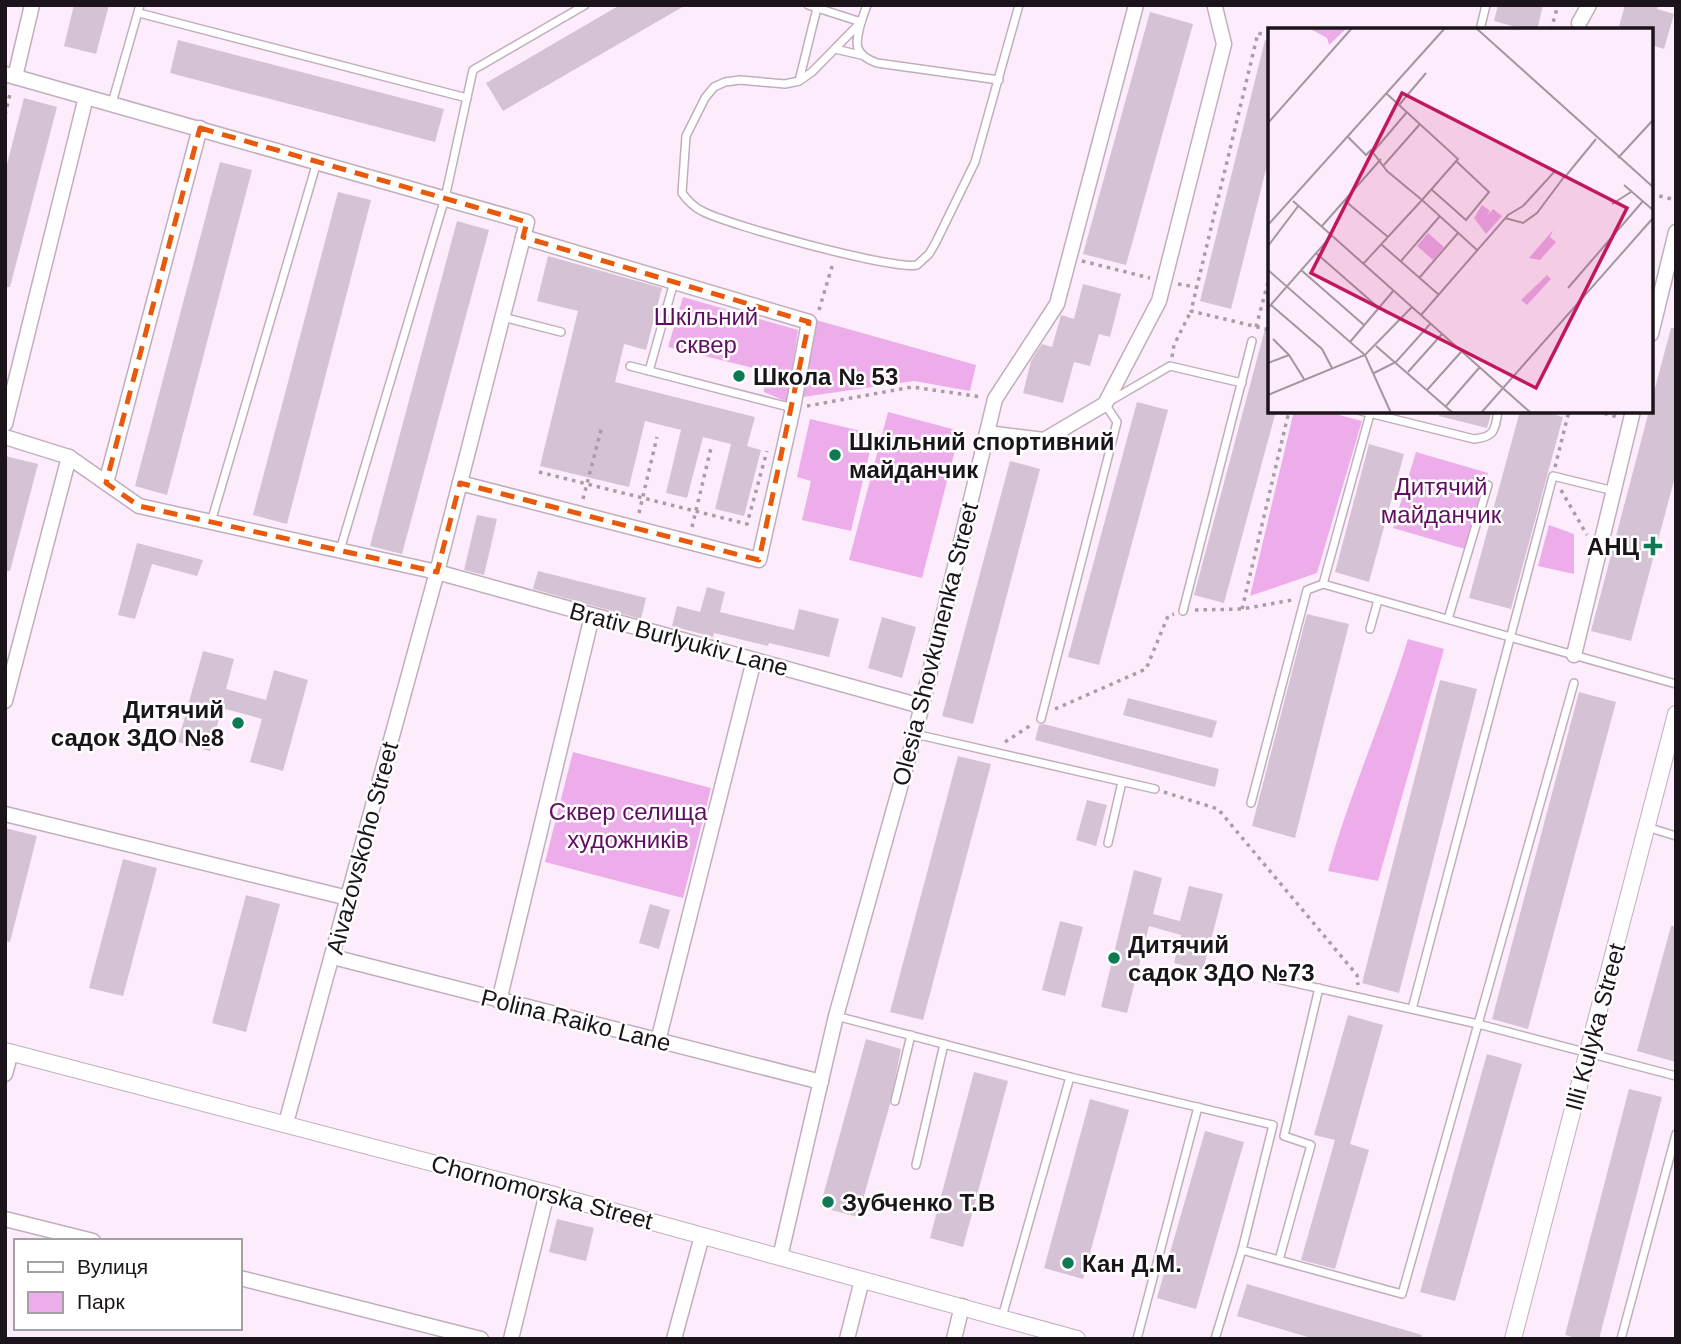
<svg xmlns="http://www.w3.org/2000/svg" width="1681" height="1344" font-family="Arial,sans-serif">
	<rect width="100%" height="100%" fill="#fdedfc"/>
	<g fill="#ecadea">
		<polygon points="683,297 798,330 787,402 764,392 765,371 668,347"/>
		<polygon points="816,320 976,365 970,391 914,381 803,397"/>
		<polygon points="1294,411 1324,411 1362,421 1317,573 1250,596"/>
		<polygon points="888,412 960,431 922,578 849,560"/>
		<polygon points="810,419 874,434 851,531 802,520 811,481 797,477"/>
		<polygon points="1416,452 1488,473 1465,549 1393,528"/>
		<polygon points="1549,525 1574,534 1574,574 1538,566"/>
		<path d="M1408 639 1444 649 1378 881 1328 871C1350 792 1384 717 1408 639Z"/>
		<polygon points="573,752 711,788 683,898 545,862"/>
	</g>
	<g fill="#d5c2d4">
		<polygon points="74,5 109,5 96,54 64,46"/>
		<polygon points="620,5 686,5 503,111 486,83"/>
		<polygon points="1498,5 1543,5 1537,30 1527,30 1494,21"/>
		<polygon points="1625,5 1659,5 1657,9 1674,14 1664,49 1651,45 1651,30 1618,30"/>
		<polygon points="1150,12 1193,24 1126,265 1083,254"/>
		<polygon points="178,40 444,109 435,142 170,73"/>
		<polygon points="1265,40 1270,41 1270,153 1231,309 1200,301"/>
		<polygon points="24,98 57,107 10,287 5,287 5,172"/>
		<polygon points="220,162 252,170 167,495 135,486"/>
		<polygon points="338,192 371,200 287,524 253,515"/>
		<polygon points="457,221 489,230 402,554 370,546"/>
		<polygon points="548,256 662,288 646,350 624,344 615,382 755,417 747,446 761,450 744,516 715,509 731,444 703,437 687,498 666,493 681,430 645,421 629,487 540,466 578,311 537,301"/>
		<polygon points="1083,284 1121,294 1110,337 1099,334 1090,366 1074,362 1063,403 1023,393 1031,361 1042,344 1052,347 1061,315 1074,319"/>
		<polygon points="1671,328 1676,328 1676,473 1631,641 1591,631 1649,411 1651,411 1651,403"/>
		<polygon points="1265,329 1270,330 1270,411 1276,411 1224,603 1194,595"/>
		<polygon points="1137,402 1168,410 1099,665 1068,657"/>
		<polygon points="1440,411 1492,411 1487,428 1439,416"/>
		<polygon points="1520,411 1541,411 1563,417 1511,609 1469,598"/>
		<polygon points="1369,444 1404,454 1369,582 1335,572"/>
		<polygon points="5,456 38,464 10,571 5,571"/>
		<polygon points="1010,461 1040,469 973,724 942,716"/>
		<polygon points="477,515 497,519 484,575 464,570"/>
		<polygon points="137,543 203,560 197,576 152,564 135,619 118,615"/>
		<polygon points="538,571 646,598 641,619 533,589"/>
		<polygon points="707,587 725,592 720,612 794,630 799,609 839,619 829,657 769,643 768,646 714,633 713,637 672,626 677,606 700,612"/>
		<polygon points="1307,614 1349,624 1295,838 1252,826"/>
		<polygon points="882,617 916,627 902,678 868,668"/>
		<polygon points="203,651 234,659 226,689 266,700 274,670 308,680 283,771 250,762 262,719 222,708 210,751 178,742"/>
		<polygon points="1440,680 1477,689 1399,993 1362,983"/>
		<polygon points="1579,692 1616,702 1528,1029 1492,1019"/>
		<polygon points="1128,698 1217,721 1212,738 1123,715"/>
		<polygon points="1044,724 1219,769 1215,787 1035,740 1039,725"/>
		<polygon points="958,756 991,764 923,1020 890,1012"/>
		<polygon points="1087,800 1107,805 1096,846 1076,840"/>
		<polygon points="5,828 37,836 10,942 5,941"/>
		<polygon points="123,859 157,868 123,996 89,988"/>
		<polygon points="1134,870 1162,878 1153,914 1180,921 1189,886 1223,894 1203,970 1174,963 1181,935 1149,926 1127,1013 1101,1007"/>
		<polygon points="246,895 280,904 246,1032 212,1023"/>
		<polygon points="650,904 670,910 659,949 639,943"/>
		<polygon points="1060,921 1083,927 1065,996 1042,990"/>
		<polygon points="1671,926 1676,926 1676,1062 1637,1051"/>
		<polygon points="1348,1015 1383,1025 1350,1144 1369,1150 1335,1269 1301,1260 1335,1140 1314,1135"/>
		<polygon points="866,1039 901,1049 890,1104 858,1217 820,1207"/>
		<polygon points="1487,1054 1522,1064 1455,1301 1420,1292"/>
		<polygon points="974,1072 1008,1081 963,1247 930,1238"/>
		<polygon points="1629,1089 1662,1097 1599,1339 1579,1339 1565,1335"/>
		<polygon points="1090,1099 1129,1110 1083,1279 1044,1268"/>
		<polygon points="1205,1131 1244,1142 1196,1309 1157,1298"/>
		<polygon points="557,1219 594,1228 586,1261 549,1252"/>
		<polygon points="1247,1284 1422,1335 1421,1339 1314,1339 1237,1316"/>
	</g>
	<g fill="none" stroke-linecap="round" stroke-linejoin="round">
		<defs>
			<g id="service">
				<polyline points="808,5 861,22 867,5"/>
				<polyline points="139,13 467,98"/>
				<path d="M861 22 812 72 799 81 785 84 740 80 725 82 714 87 705 98 686 136 682 193C687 200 694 207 702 211 728 225 892 270 917 265L929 254 936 242 975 162 1019 5"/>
				<path d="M861 22C855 44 853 54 877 63L999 80"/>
				<polyline points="1480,30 1486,5"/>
				<polyline points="835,49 861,55"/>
				<polyline points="799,81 817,8"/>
				<polyline points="112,103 140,5"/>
				<polyline points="503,317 561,332"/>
				<polyline points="630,366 793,408"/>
				<polyline points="649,371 674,282"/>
				<path d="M1361 411 1474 439C1495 437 1495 430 1498 411"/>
				<polyline points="211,522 317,162"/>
				<polyline points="340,550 445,198 473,70 585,5"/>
				<polyline points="1323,584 1370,414"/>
				<polyline points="1183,611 1252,341"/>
				<polyline points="1448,619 1488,485"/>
				<polyline points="1370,629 1378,600"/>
				<polyline points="1041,719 1117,422 1105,404 1170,366 1242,383"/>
				<polyline points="915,734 1155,789"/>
				<polyline points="1251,803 1307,590 1323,584 1676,684"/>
				<polyline points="1647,827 1676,836"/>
				<polyline points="1108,843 1122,782"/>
				<polyline points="1268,977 1478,1024 1574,683"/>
				<polyline points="1412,1009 1553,476 1614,491"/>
				<polyline points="836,1016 1070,1077 1273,1125 1242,1250 1215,1339"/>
				<polyline points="895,1101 911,1035"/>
				<polyline points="916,1165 944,1044"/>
				<polyline points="1242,1250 1402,1294 1478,1024 1676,1076"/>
				<polyline points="1279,1260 1311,1145 1284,1136 1319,988"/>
				<polyline points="1002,1317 1070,1077"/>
				<polyline points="1137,1339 1198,1107"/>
				<polyline points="1621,1339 1676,1134"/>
			</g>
			<g id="minor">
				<polyline points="1579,23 1589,5"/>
				<polyline points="5,74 527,222 437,572 921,706"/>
				<polyline points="15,77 32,5"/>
				<polyline points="1651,334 1676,232"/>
				<polyline points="5,424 86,97"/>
				<polyline points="987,433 1044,440 1105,404 1159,301 1224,44 1215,7"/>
				<polyline points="5,437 69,457 139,506 437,572 286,1123"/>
				<polyline points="106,483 200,128"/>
				<polyline points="460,483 759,560 793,408 809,322 523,237"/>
				<polyline points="1574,655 1633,411"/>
				<polyline points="5,701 69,457"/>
				<polyline points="5,814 348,898"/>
				<polyline points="333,957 821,1082"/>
				<polyline points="499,1001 592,616"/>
				<polyline points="658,1041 754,660"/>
				<polyline points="5,1074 11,1052"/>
				<polyline points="5,1219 93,1241"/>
				<polyline points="780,1257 836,1016 915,734 995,399 1057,304 1136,5"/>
				<polyline points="240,1278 481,1339"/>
				<polyline points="511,1339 547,1193"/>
				<polyline points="674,1339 702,1236"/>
				<polyline points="847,1339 862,1280"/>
				<polyline points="954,1339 962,1306"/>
			</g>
			<g id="tertiary">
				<polyline points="5,1051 547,1193 1077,1339"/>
				<polyline points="1513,1339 1676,714"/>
			</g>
		</defs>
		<use href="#service" stroke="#c0aebf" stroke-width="10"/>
		<use href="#minor" stroke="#c0aebf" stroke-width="17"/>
		<use href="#tertiary" stroke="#c0aebf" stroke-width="18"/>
		<g stroke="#a99ca8" stroke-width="3.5" stroke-dasharray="3.5 5" stroke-linecap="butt">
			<polyline points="1551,30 1558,5"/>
			<polyline points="1270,36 1258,33 1191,311 1270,330"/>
			<polyline points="5,115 11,90"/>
			<polyline points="1651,194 1676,200"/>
			<polyline points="1082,261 1150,278"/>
			<polyline points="1178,284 1196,287"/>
			<polyline points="819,310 833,263"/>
			<polyline points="1256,327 1270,275"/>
			<polyline points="1172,357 1174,345 1191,311"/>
			<polyline points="807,406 912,387 982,397"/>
			<polyline points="1596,411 1617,417"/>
			<polyline points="1555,467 1569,411"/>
			<polyline points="539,472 747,524 767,451"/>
			<polyline points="1561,490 1587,535"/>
			<polyline points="583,499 602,426"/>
			<polyline points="639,513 657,437"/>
			<polyline points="692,527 711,448"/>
			<polyline points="1242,609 1289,411"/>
			<polyline points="1195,610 1242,609 1292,600"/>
			<polyline points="1055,709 1146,669 1168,616 1174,614"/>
			<polyline points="1005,742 1031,725"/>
			<polyline points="1164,792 1218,809 1357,975 1358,985"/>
		</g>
		<use href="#service" stroke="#fff" stroke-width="7"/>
		<use href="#minor" stroke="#fff" stroke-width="14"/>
		<use href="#tertiary" stroke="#fff" stroke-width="16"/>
	</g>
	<path fill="none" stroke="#e8590c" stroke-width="5" stroke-dasharray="14 9" stroke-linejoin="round" d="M200 128 527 222 523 237 809 322 759 560 460 483 437 572 139 506 106 483Z"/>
	<g fill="#0e7a54" stroke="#fff" stroke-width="2.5">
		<circle cx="739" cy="376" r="7"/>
		<circle cx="835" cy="455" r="7"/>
		<path d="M1649.5 535.5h7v7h7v7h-7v7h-7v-7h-7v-7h7z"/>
		<circle cx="238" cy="723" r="7"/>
		<circle cx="1114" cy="958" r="7"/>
		<circle cx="828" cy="1202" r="7"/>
		<circle cx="1068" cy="1263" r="7"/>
	</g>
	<g text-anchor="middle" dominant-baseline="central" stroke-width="5" stroke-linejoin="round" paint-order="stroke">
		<g font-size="24" fill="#610d63" stroke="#fff">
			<text x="706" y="316">Шкільний<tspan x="706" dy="28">сквер</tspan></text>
			<text x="1441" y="486">Дитячий<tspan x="1441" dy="28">майданчик</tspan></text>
			<text x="628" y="811">Сквер селища<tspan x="628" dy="28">художників</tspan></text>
		</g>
		<g font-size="24" font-weight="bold" fill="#1b141b" stroke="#fff" text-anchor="start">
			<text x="753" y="376">Школа № 53</text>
			<text x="849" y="441">Шкільний спортивний<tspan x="849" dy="28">майданчик</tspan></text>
			<text x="1639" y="546" text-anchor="end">АНЦ</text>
			<text x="224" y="709" text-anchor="end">Дитячий<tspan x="224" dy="28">садок ЗДО №8</tspan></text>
			<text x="1128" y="944">Дитячий<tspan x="1128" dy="28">садок ЗДО №73</tspan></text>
			<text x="842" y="1202">Зубченко Т.В</text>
			<text x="1082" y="1263">Кан Д.М.</text>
		</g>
		<g font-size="24" fill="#1b141b" stroke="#fff">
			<text transform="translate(679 639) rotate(15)">Brativ Burlyukiv Lane</text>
			<text transform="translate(935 644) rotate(-76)">Olesia Shovkunenka Street</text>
			<text transform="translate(362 848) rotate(-75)">Aivazovskoho Street</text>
			<text transform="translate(576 1020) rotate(14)">Polina Raiko Lane</text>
			<text transform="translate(1595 1027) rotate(-75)">Illi Kulyka Street</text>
			<text transform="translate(542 1192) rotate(15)">Chornomorska Street</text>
		</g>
	</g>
	<g transform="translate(1268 28)">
		<rect width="385" height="385" fill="#fdedfc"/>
		<path d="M41 0H79L61 17 59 10ZM214 177 222 183 219 188 225 181 234 188 218 206 206 190ZM285 202 282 209 288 214 272 232 261 230ZM160 205 176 219 165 232 149 218ZM279 247 283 251 259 277 253 272Z" fill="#ecadea"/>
		<path fill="none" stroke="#a396a2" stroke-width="2" d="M208 0 385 159M119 66 190 131 154 172 209 222M131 77 158 45M0 95 84 0M80 109 98 127 103 122 119 143 154 172 96 235M105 124 139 84M350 130 385 92M116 137 152 96M356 157 385 182M163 161 198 192 221 164 188 133M76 172 120 209M25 173 263 385M344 176 363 164M237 190 255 195 269 185 296 149M0 197 177 0M54 198 113 131M114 217 170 266M0 218 31 177M48 225 111 280M133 233 172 188M0 242 97 327 123 385M33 242 96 297M152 249 190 205M300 260 375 173M3 277 54 321 64 340M0 280 64 207M153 287 240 187 255 178 287 143 297 149 328 111M5 311 21 327M82 314 126 262M108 318 185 385M0 335 21 327 36 351M140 344 174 306M106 345 128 334 163 295M159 362 193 324M0 367 97 327 144 279M178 378 211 340M213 385 385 190"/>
		<path fill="#c2185b" fill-opacity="0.15" stroke="#c2185b" stroke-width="3.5" d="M134 65 359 180 268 360 43 245Z"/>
		<rect width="385" height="385" fill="none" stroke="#1b141b" stroke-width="3.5"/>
	</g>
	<rect width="1681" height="1344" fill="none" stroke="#1b141b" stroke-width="14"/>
	<rect x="14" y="1239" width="228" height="91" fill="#ffffff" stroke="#a4a1a4" stroke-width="2"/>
	<rect x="28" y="1262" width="35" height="10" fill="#ffffff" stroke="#a4a1a4" stroke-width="2"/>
	<text x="77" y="1274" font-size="21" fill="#1b141b">Вулиця</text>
	<rect x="28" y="1292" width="35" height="21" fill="#ecadea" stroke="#a4a1a4" stroke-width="2"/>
	<text x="77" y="1309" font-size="21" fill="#1b141b">Парк</text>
</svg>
